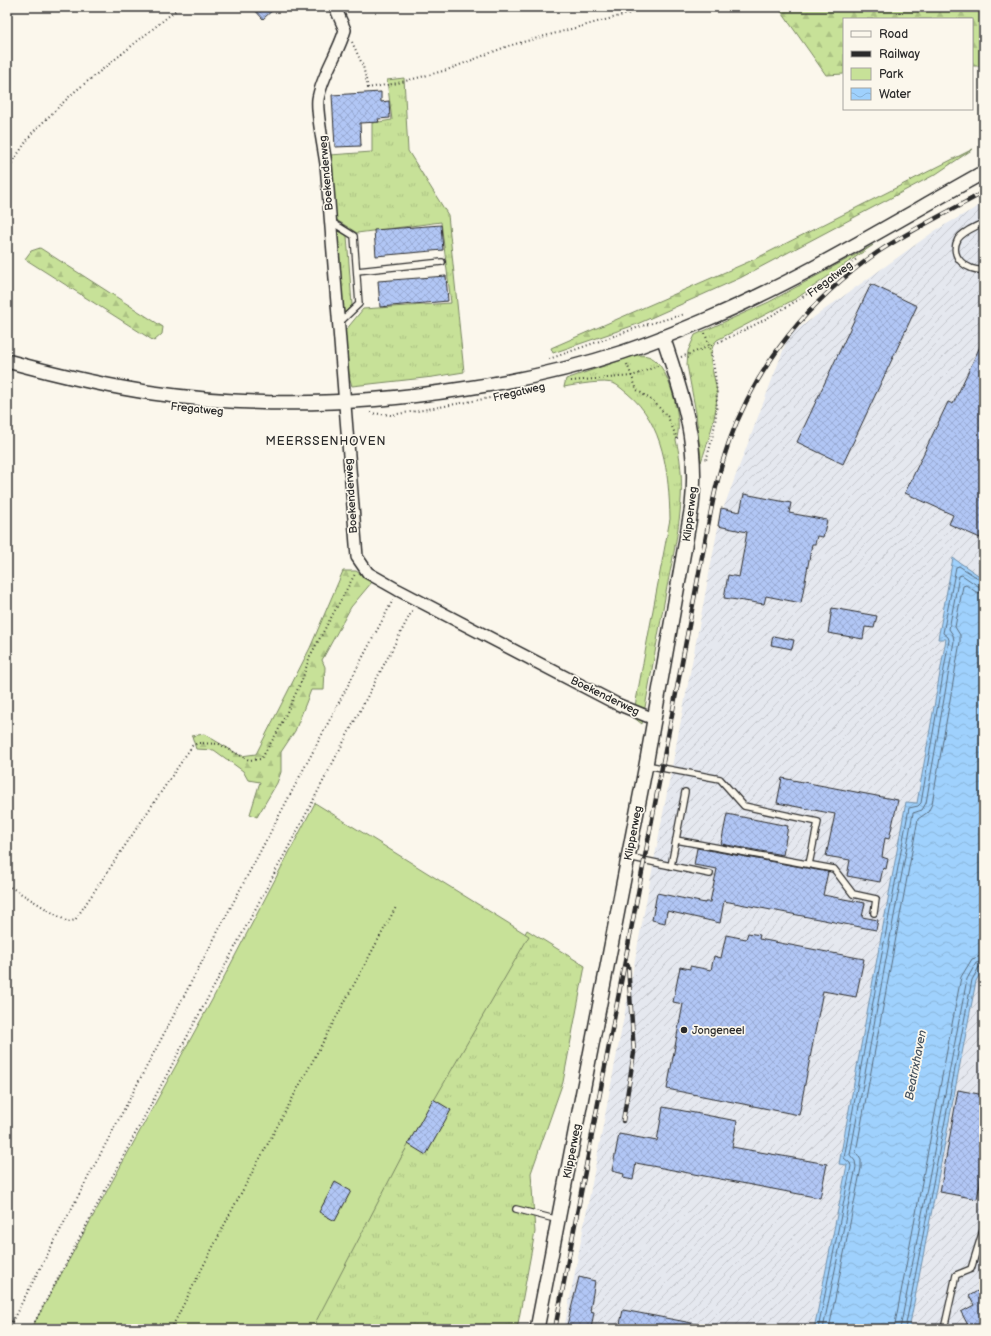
<svg xmlns="http://www.w3.org/2000/svg" width="991" height="1336" font-family="'Balsamiq Sans',sans-serif">
	<defs>
		<pattern id="industrial-furrows" width="10" height="10" patternUnits="userSpaceOnUse"><rect width="10" height="10" fill="#e5e8ef"/><path d="M-1 1l2-2M0 10L10 0M9 11l2-2" fill="none" stroke="#c5c7cd"/></pattern>
		<pattern id="grass-tufts" width="24" height="20" patternUnits="userSpaceOnUse"><rect width="24" height="20" fill="#c7e198"/><path d="M3 7l-1-3M5 7V3M7 7l1-3M15 17l-1-3M17 17v-4M19 17l1-3" fill="none" stroke="#abc183"/></pattern>
		<pattern id="forest-firs" width="22" height="20" patternUnits="userSpaceOnUse"><rect width="22" height="20" fill="#c7e198"/><path d="M5 1l3.5 6h-7zM16 11l3.5 6h-7z" fill="#abc183"/></pattern>
		<pattern id="water-waves" width="16" height="10" patternUnits="userSpaceOnUse"><rect width="16" height="10" fill="#9fd1fd"/><path d="M0 5q4-4 8 0t8 0" fill="none" stroke="#89b4d9"/></pattern>
		<pattern id="building-cross-hatch" width="8" height="8" patternUnits="userSpaceOnUse"><rect width="8" height="8" fill="#b1c6f5"/><path d="M0 0l8 8M0 8l8-8" fill="none" stroke="#98aad2"/></pattern>
	</defs>
	<rect width="100%" height="100%" fill="#fbf7ec"/>
	<filter id="ink" filterUnits="userSpaceOnUse"><feTurbulence type="fractalNoise" baseFrequency=".025" numOctaves="2"/><feDisplacementMap in="SourceGraphic" scale="8" xChannelSelector="R" yChannelSelector="G"/><feConvolveMatrix kernelMatrix="1 2 1 2 8 2 1 2 1" color-interpolation-filters="sRGB"/></filter>
	<g filter="url(#ink)">
		<polygon fill="url(#industrial-furrows)" points="984,203 984,1329 564,1329 720,517 789,335 936,230"/>
		<g fill="url(#grass-tufts)" stroke="#798662">
			<polygon points="404,78 408,151 448,215 464,372 433,377 352,386 349,376 345,331 363,309 451,303 441,222 357,233 335,219 330,155 372,152 372,123 392,120 387,80"/>
			<polygon points="336,229 347,236 352,305 342,315"/>
			<path d="M873 245 797 298 717 340C703 356 717 377 717 396 716 418 708 442 701 462L696 413 687 365 688 351 695 335 769 302Z"/>
			<path d="M636 355C643 355 650 355 656 361 670 373 684 424 676 440 689 491 676 541 666 592 658 636 650 680 642 724L633 717 670 519C669 474 664 423 627 393 623 390 619 386 615 384 605 379 575 385 564 387L566 379Z"/>
			<polygon points="527,930 585,966 563,1082 531,1173 535,1232 517,1329 302,1329 390,1177"/>
		</g>
		<g fill="url(#forest-firs)" stroke="#798662">
			<polygon points="778,7 984,7 984,66 972,66 972,19 844,19 844,74 826,75"/>
			<polygon points="973,149 936,174 740,278 635,325 553,353 551,348 755,259"/>
			<polygon points="40,248 163,327 162,334 154,341 25,259 31,251"/>
			<polygon points="343,571 356,571 372,582 351,607 322,660 325,667 324,690 311,690 295,731 281,752 281,772 277,783 257,817 250,814 260,782 248,780 243,771 214,750 196,749 192,736 204,734 241,756 256,754 310,648"/>
		</g>
		<polygon fill="#c7e198" stroke="#798662" points="315,803 529,936 403,1154 312,1329 31,1329 212,1000"/>
		<polygon fill="url(#water-waves)" stroke="#718fa9" points="953,558 984,579 984,967 976,981 909,1329 814,1329 847,1165 839,1164 906,802 917,803 946,639 938,639"/>
		<g fill="none" stroke-linecap="round" stroke-linejoin="round">
			<g stroke="#596d7f" stroke-width="1">
				<polyline points="818,1329 851,1166 850,1163 844,1158 909,808 918,806 921,803 949,640 948,637 943,633 956,567 959,566 984,582"/>
				<polyline points="823,1329 856,1167 855,1161 850,1155 913,813 922,810 926,803 954,641 953,635 949,629 959,576 962,575 978,586 984,587"/>
				<polyline points="829,1329 861,1168 861,1160 856,1152 918,819 928,812 932,804 960,642 960,635 955,627 963,586 966,585 976,592 984,593"/>
				<polyline points="894,1329 961,977 972,959 984,955"/>
				<polyline points="900,1329 967,979 976,963 984,961"/>
				<polyline points="905,1329 972,980 979,967 984,966"/>
			</g>
		</g>
		<g fill="url(#building-cross-hatch)" stroke="#2b2b2b">
			<polygon points="252,7 276,7 263,19"/>
			<polygon points="381,92 381,102 389,101 390,118 378,119 379,122 360,123 361,146 335,147 332,95"/>
			<polygon points="441,225 443,250 376,256 374,230"/>
			<polygon points="446,276 448,301 380,307 378,281"/>
			<polygon points="871,284 917,306 843,464 797,442"/>
			<polygon points="984,338 984,531 980,538 949,524 953,515 905,493 948,402 953,404"/>
			<polygon points="744,494 791,503 789,513 827,520 823,537 817,536 815,544 812,544 801,603 766,596 764,604 724,598 728,575 739,577 747,532 718,526 721,508 740,512"/>
			<polygon points="832,608 877,616 874,628 865,627 863,639 828,633"/>
			<polygon points="773,636 794,640 792,649 771,645"/>
			<polygon points="782,778 898,800 889,839 885,838 882,857 888,859 886,869 883,868 880,882 847,876 850,860 826,856 835,814 777,803"/>
			<polygon points="727,814 788,826 783,855 721,844"/>
			<polygon points="697,848 828,872 823,895 865,903 862,917 878,920 876,930 724,901 720,923 667,911 665,923 652,920 657,893 705,903 705,902 710,902 717,869 694,865"/>
			<polygon points="748,933 760,935 759,939 864,959 856,997 823,991 799,1115 667,1089 683,1004 673,1002 680,967 690,969 690,966 711,970 714,956 721,958 726,935 746,939"/>
			<polygon points="958,1090 984,1095 984,1162 977,1199 940,1192"/>
			<polygon points="433,1099 451,1110 426,1155 408,1144"/>
			<polygon points="663,1107 737,1121 732,1147 827,1164 820,1198 636,1163 633,1180 623,1178 624,1174 612,1171 619,1134 657,1141"/>
			<polygon points="335,1182 351,1191 335,1221 319,1212"/>
			<polygon points="579,1277 595,1281 590,1311 594,1312 591,1329 566,1329"/>
			<polygon points="984,1287 984,1329 970,1329 961,1312 974,1305 969,1296"/>
			<polygon points="623,1310 697,1324 696,1329 619,1329"/>
		</g>
		<g fill="none" stroke-linecap="round" stroke-linejoin="round">
			<defs>
				<g id="service">
					<polyline points="330,221 354,236 359,304 339,323"/>
					<path d="M984 222C976 227 963 231 958 239 948 257 968 272 984 270"/>
					<polyline points="357,271 442,262"/>
					<polyline points="646,765 720,779 744,806 818,822 809,864"/>
					<polyline points="676,840 834,869 853,894 876,899 874,913"/>
					<polyline points="628,857 710,874"/>
					<polyline points="671,866 685,792"/>
					<polyline points="516,1209 551,1218"/>
					<polyline points="944,1329 956,1275 971,1269 984,1227"/>
				</g>
				<path id="minor" d="M335 7 345 30C338 54 322 75 318 99 316 112 324 149 326 164L357 557 368 573 398 590 617 704 654 719"/>
				<g id="tertiary">
					<path d="M7 361C55 374 104 386 153 393 256 408 360 405 462 389 517 381 571 369 623 352 653 342 682 330 710 318 804 278 894 222 984 172"/>
					<path d="M537 1329 646 765 692 506C699 443 683 396 663 337"/>
				</g>
			</defs>
			<use href="#service" stroke="#2b2b2b" stroke-width="8"/>
			<use href="#minor" stroke="#2b2b2b" stroke-width="14"/>
			<use href="#tertiary" stroke="#2b2b2b" stroke-width="16"/>
			<g stroke="#2b2b2b" stroke-width="2" stroke-dasharray="1 3" stroke-linecap="butt">
				<polyline points="352,42 363,66 368,88 398,83 447,70 508,46 631,13 646,7"/>
				<polyline points="7,170 32,133 73,93 180,7"/>
				<path d="M705 333C720 379 721 414 706 460"/>
				<path d="M681 357C746 334 803 300 858 258"/>
				<polyline points="549,359 645,325 685,314"/>
				<polyline points="627,364 637,390 654,402 668,417 678,441"/>
				<polyline points="571,381 632,376 660,365"/>
				<polyline points="370,413 391,415 417,411 506,395"/>
				<polyline points="7,885 63,919 68,922 75,920 192,746 198,743 219,744 249,760 261,759 278,731 302,680 310,656 355,574"/>
				<polyline points="8,1329 393,600"/>
				<polyline points="31,1329 304,818 413,609"/>
				<polyline points="171,1329 232,1210 396,907"/>
			</g>
			<use href="#service" stroke="#fbf7ec" stroke-width="5.5"/>
			<use href="#minor" stroke="#fbf7ec" stroke-width="11"/>
			<use href="#tertiary" stroke="#fbf7ec" stroke-width="13"/>
			<defs>
				<g id="rail">
					<polyline points="623,1121 634,1053 628,965"/>
					<path d="M555 1329 706 536C712 505 718 473 729 442 757 364 810 299 878 252 912 229 949 212 984 192"/>
				</g>
			</defs>
			<use href="#rail" stroke="#2b2b2b" stroke-width="4.5"/>
			<use href="#rail" stroke="#fbf7ec" stroke-width="3" stroke-dasharray="9" stroke-linecap="butt"/>
		</g>
	</g>
	<circle fill="#2b2b2b" stroke="#fbf7ec" stroke-width="1.5" cx="684" cy="1030" r="4"/>
	<g text-anchor="middle" dominant-baseline="central" stroke-width="3.5" stroke-linejoin="round" paint-order="stroke">
		<g font-size="11" fill="#2b2b2b" stroke="#fbf7ec">
			<text transform="translate(326 173) rotate(-95)">Boekenderweg</text>
			<text transform="translate(830 279) rotate(-36)">Fregatweg</text>
			<text transform="translate(519 392) rotate(-13)">Fregatweg</text>
			<text transform="translate(197 409) rotate(6)">Fregatweg</text>
			<text transform="translate(351 496) rotate(-94)">Boekenderweg</text>
			<text transform="translate(690 514) rotate(-83)">Klipperweg</text>
			<text transform="translate(605 696) rotate(26)">Boekenderweg</text>
			<text transform="translate(633 833) rotate(-79)">Klipperweg</text>
			<text transform="translate(572 1151) rotate(-79)">Klipperweg</text>
		</g>
		<g font-size="11" fill="#2b2b2b" stroke="#fbf7ec" text-anchor="start">
			<text x="692" y="1030">Jongeneel</text>
		</g>
		<g font-size="12" letter-spacing="1" fill="#2b2b2b" stroke="#fbf7ec">
			<text x="326" y="441">MEERSSENHOVEN</text>
		</g>
		<g font-size="12" font-style="italic" fill="#485460" stroke="#fbf7ec">
			<text transform="translate(916 1065) rotate(-79)">Beatrixhaven</text>
		</g>
	</g>
	<rect width="991" height="1336" fill="none" stroke="#fbf7ec" stroke-width="24"/>
	<rect x="12" y="12" width="967" height="1312" fill="none" stroke="#2b2b2b" stroke-width="1.5" filter="url(#ink)"/>
	<rect x="843" y="18" width="130" height="92" fill="#fbf7ec" stroke="#a8a59f"/>
	<rect x="851" y="31" width="20" height="6" fill="#fbf7ec" stroke="#a8a59f"/>
	<text x="879" y="38" font-size="12" fill="#2b2b2b">Road</text>
	<rect x="851" y="51" width="20" height="6" fill="#2b2b2b" stroke="#a8a59f"/>
	<text x="879" y="58" font-size="12" fill="#2b2b2b">Railway</text>
	<rect x="851" y="68" width="20" height="12" fill="#c7e198" stroke="#a8a59f"/>
	<text x="879" y="78" font-size="12" fill="#2b2b2b">Park</text>
	<rect x="851" y="88" width="20" height="12" fill="url(#water-waves)" stroke="#a8a59f"/>
	<text x="879" y="98" font-size="12" fill="#2b2b2b">Water</text>
</svg>
